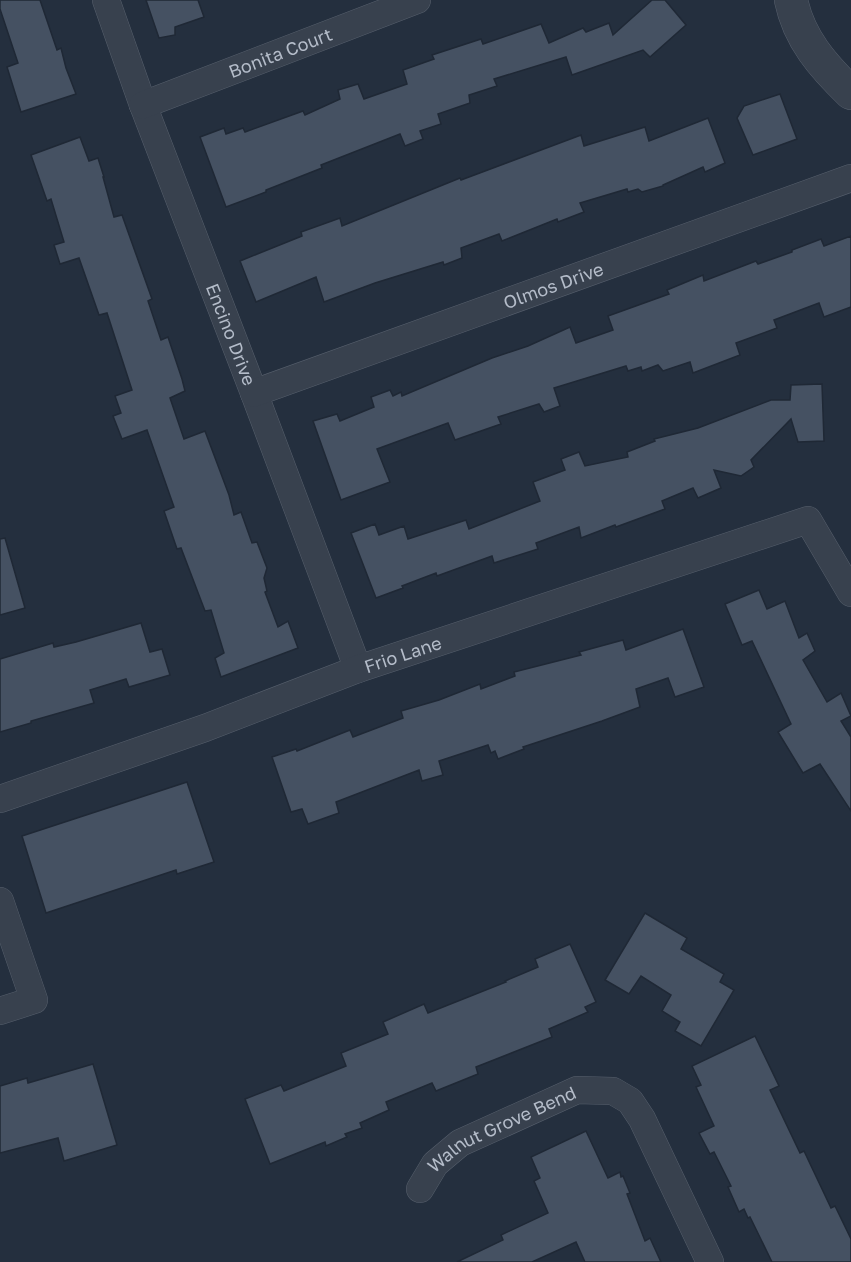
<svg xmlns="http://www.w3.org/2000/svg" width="851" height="1262" font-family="'Golos Text',sans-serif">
	<rect width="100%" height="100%" fill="#242f3e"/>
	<g fill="#455162" stroke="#1f2835" stroke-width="1.5">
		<polygon points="0,0 40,0 57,50 61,48 66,68 76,94 21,112 7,67 18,63 0,9"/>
		<polygon points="146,0 198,0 204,17 175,27 175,35 159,38"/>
		<polygon points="652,0 665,0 686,25 650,57 643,50 572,75 566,57 494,79 497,86 469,95 470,103 438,114 441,124 420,131 423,139 405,146 400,134 321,165 322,168 266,190 266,192 226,207 200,137 224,128 226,134 243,128 245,132 303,111 305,115 340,99 338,90 358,84 364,99 407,84 403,70 434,59 432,55 481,39 483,44 541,24 549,43 583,28 586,32 609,23 613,35"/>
		<polygon points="780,94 797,139 753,155 737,118 744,106"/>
		<polygon points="708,118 725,163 705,172 703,167 663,185 663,186 642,192 638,189 628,192 627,189 580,203 584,212 558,222 557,219 502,241 499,234 461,248 462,258 444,265 443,262 375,283 324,302 316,277 256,302 240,261 302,236 301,232 340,218 342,226 460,178 461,180 581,135 584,146 645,127 649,141"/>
		<polygon points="80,137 89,161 98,158 104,177 103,177 114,217 122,215 152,299 148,301 161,340 168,337 182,379 185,391 170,398 184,439 205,431 229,495 234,515 241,512 252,543 257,542 267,568 264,578 267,591 265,592 278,627 288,621 298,648 221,677 215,658 224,653 211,610 205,611 181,548 177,549 164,511 174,507 147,430 122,439 113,416 121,413 115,396 132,390 107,313 99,315 79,258 60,264 54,245 64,242 51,199 47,201 31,155"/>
		<polygon points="851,236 851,307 824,317 819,303 774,320 777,328 736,343 740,355 693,373 690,362 663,371 658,365 642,371 641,367 628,371 626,366 554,388 560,406 544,412 539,404 498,417 501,424 455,440 448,423 377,449 390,482 341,500 313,421 337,414 340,421 374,407 371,397 390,390 393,396 401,392 402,396 492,358 528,346 570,327 576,343 613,330 608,316 669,294 667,290 703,275 704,281 756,261 758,264 792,252 792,250 821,239 824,246"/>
		<polygon points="822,384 824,441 798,442 791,419 751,460 754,467 741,476 714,470 721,488 698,498 693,488 662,501 665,509 616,527 615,525 581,538 579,527 536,543 538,549 494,563 492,556 437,576 436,573 402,586 403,588 376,598 351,533 375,524 379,535 404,526 408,539 466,520 469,529 540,501 533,482 565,470 561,459 579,452 585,466 628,457 627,452 655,441 654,439 698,428 771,400 790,400 791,385"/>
		<polygon points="5,538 25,608 0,615 0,539"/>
		<polygon points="759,590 767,609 785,601 799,638 807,633 815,651 803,660 827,702 841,693 851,716 841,721 851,737 851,811 820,764 803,773 778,732 791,724 752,641 742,645 725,604"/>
		<polygon points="141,623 150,652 162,649 170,675 129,687 126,679 90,690 94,703 31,721 31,723 0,732 0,659 53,643 54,647 76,642"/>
		<polygon points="683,629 704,687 675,697 668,678 636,689 640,707 602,721 523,747 524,749 498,759 495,751 491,753 488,745 439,761 443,775 422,781 419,770 336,802 339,813 308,824 302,809 291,812 272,757 296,749 297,751 350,730 353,737 403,718 401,711 439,700 480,684 481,689 515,676 514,672 581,655 579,652 623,640 626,650"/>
		<polygon points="187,782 214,862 177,874 176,870 46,913 22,836"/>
		<polygon points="645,913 687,938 681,949 724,974 720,982 734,990 701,1046 675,1031 680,1022 662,1011 671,995 641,976 629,994 605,980"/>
		<polygon points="570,944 596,1002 585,1007 588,1012 549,1029 552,1037 476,1067 478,1074 436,1091 432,1083 386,1102 389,1110 360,1123 362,1128 345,1134 347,1137 326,1146 325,1142 270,1164 245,1099 281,1085 284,1091 346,1066 341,1053 388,1034 383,1022 424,1004 428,1013 506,982 505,981 538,967 535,959"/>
		<polygon points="755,1036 779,1086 770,1090 800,1153 804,1151 831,1208 835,1206 851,1239 851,1262 772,1262 750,1217 748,1218 744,1209 739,1212 728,1187 731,1186 714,1152 710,1154 699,1133 714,1126 696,1087 701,1085 692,1066"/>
		<polygon points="93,1064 117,1145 64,1161 58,1138 0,1153 0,1086 27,1078 28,1083"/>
		<polygon points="586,1131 608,1178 620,1172 621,1177 623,1176 630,1193 627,1194 645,1241 650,1238 661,1262 585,1262 576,1242 532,1262 457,1262 503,1240 501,1235 548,1213 534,1181 540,1178 531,1157"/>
	</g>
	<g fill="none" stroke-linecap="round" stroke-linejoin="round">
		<defs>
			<g id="minor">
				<path id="s1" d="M106 0 143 105 254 393 358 669"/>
				<path id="s2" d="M143 105 417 0"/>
				<path id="s3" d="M254 393 851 178"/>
				<path id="s4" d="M0 799 205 728 358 669 808 520 851 593"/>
				<polyline points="0,901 34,1000 0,1011"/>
				<path id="s5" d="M420 1189 435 1164 460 1143 577 1090 613 1091 630 1101 642 1119 710 1262"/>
			</g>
			<path id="tertiary" d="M791 0C799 39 823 66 851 93"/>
		</defs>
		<use href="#minor" stroke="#565f6c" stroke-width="28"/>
		<use href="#tertiary" stroke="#565f6c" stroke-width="34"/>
		<use href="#minor" stroke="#38414e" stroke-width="27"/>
		<use href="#tertiary" stroke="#38414e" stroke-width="33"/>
	</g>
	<g text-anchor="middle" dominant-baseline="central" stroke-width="6" stroke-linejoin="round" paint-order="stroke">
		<g font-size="18" fill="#b4bcc9" stroke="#1d2633">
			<text stroke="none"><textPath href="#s2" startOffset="147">Bonita Court</textPath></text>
			<text stroke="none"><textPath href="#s3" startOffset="318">Olmos Drive</textPath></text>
			<text stroke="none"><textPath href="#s1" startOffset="357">Encino Drive</textPath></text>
			<text stroke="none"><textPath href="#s4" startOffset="428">Frio Lane</textPath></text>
			<text stroke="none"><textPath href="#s5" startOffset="105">Walnut Grove Bend</textPath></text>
		</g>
	</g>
</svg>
